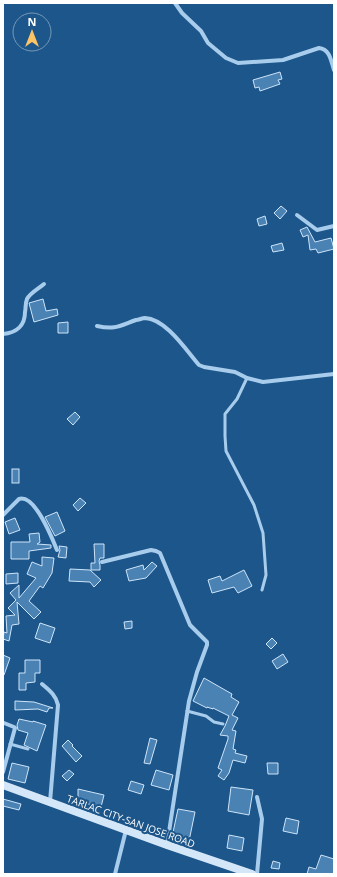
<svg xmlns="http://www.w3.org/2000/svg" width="337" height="877" font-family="'Open Sans',sans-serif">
	<rect width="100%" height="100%" fill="#1d568a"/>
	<g fill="#4a82b4" stroke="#cde4f9">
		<polygon points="280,72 282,79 278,80 280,84 260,91 259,87 255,88 253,80"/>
		<polygon points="281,206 287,211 280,219 274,213"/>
		<polygon points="265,216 267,224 259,226 257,219"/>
		<polygon points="307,227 315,242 331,238 334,249 318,253 316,249 310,250 308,235 303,237 300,230"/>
		<polygon points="282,243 284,250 273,252 271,246"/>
		<polygon points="43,299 46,311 57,309 58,315 34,322 29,303"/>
		<polygon points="68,322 68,333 58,333 58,323"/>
		<polygon points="75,412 80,417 73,425 67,419"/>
		<rect x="12" y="469" width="7" height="14"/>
		<polygon points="80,498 86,503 78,511 73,505"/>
		<polygon points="57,512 65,531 55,536 45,517"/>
		<polygon points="15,518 20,530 9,534 5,522"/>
		<polygon points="39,533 40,542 37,544 51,545 51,548 29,551 29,559 11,559 11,542 30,542 29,534"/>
		<polygon points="94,544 104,544 104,558 100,558 99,561 100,565 100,570 91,570 91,563 95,563"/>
		<polygon points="59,546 67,547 66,558 58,557 60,550"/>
		<polygon points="42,557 54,558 52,573 43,588 40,586 29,601 41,612 34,619 17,602 19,624 12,625 9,641 3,639 4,632 7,633 6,616 15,615 8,608 16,600 10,593 19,585 19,598 36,578 27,574 32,562 42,566"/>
		<polygon points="152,562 157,566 146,578 129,581 126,570 143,565 144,570"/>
		<polygon points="70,569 90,570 101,580 94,587 90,582 69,581"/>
		<polygon points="244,570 252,586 238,593 234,587 212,593 208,580 220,576 222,581"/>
		<polygon points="18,573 18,583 6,584 6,574"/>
		<polygon points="132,621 132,628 125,629 124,622"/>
		<polygon points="40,623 55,628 50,643 35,638"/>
		<polygon points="272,638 277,643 271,649 266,644"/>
		<polygon points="283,654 288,662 277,669 272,661"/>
		<polygon points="3,655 10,658 4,675 3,675"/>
		<polygon points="25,660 40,660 40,673 35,673 35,682 26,683 26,690 19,690 19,673 25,673"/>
		<polygon points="204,678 232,694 231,697 239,702 232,715 238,718 232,730 236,731 233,749 236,750 235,753 247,756 245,763 233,760 229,773 224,780 218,776 222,770 218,768 228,739 228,736 220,735 225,726 229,716 213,708 213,709 207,707 207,708 193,701"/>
		<polygon points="15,701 34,702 53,708 49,708 47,712 38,709 15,710"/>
		<polygon points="19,719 33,722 33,721 46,725 37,751 24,745 28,733 18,730 17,725"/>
		<polygon points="150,738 157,740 150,764 144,763"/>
		<polygon points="68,740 73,745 72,746 82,756 76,762 62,746"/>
		<polygon points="12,763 29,767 25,783 8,779"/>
		<polygon points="267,763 278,763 278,774 268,774"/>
		<polygon points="69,770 74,774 67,781 62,776"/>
		<polygon points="156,770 173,775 169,790 151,785"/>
		<polygon points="131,781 144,785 141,794 128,790"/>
		<polygon points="231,787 253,790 249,815 228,811"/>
		<polygon points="78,789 104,795 101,807 84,803 78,803"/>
		<polygon points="3,799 21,804 19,810 3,806"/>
		<polygon points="178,809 195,812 189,841 172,837"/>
		<polygon points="286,818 299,821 297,834 283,831"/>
		<polygon points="229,835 244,838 242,851 227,848"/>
		<polygon points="321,855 334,859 334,874 307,874 309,867 316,869"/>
		<polygon points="273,861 280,863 279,869 271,868"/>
	</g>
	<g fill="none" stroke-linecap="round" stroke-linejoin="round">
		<g stroke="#a7ccec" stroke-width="3">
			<polyline points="247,378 237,399 225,414 225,436 226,451 254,505 263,533 266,575 262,590"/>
			<polyline points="187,711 206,716 214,722 223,724"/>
			<polyline points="10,744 28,749"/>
		</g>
		<g stroke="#a7ccec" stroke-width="4">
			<path d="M175 3 182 13 201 31 208 43 226 58 238 63 283 60 319 48C330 49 331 61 334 70"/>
			<polyline points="297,215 317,230 334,226"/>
			<path d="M97 326C115 330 119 326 136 320 139 320 142 318 145 318 166 319 186 350 199 365L204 367 235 372 247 378 263 382 334 374"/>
			<path d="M3 334C16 333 25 326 25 312 26 308 25 304 27 299 30 293 38 289 44 284"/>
			<path d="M3 515 19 499C35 494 52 538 57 550"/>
			<polyline points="102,562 151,550 156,551 160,553 190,625 207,642 207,645 197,672 189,701 167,845"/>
			<path d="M42 684C49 690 56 695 58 705L50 802"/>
			<polyline points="3,772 15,728 14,727 4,723"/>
			<polyline points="115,874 126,830"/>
			<polyline points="257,874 262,819 257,797"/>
		</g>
		<polyline stroke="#d4e7f9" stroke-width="8" points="3,785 167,845 252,874"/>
	</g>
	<g text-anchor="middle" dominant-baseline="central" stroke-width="4" stroke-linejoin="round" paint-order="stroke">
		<g font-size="10" fill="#fff" stroke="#1d568a">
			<text transform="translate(131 821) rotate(20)">TARLAC CITY-SAN JOSE ROAD</text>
		</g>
	</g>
	<rect width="337" height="877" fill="none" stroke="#ffffff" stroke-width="8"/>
	<g transform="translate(32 32)"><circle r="19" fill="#1d568a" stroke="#779ab9"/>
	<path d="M0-3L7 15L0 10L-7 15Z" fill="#fcc465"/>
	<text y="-6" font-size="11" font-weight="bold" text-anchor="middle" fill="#ffffff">N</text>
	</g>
</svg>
